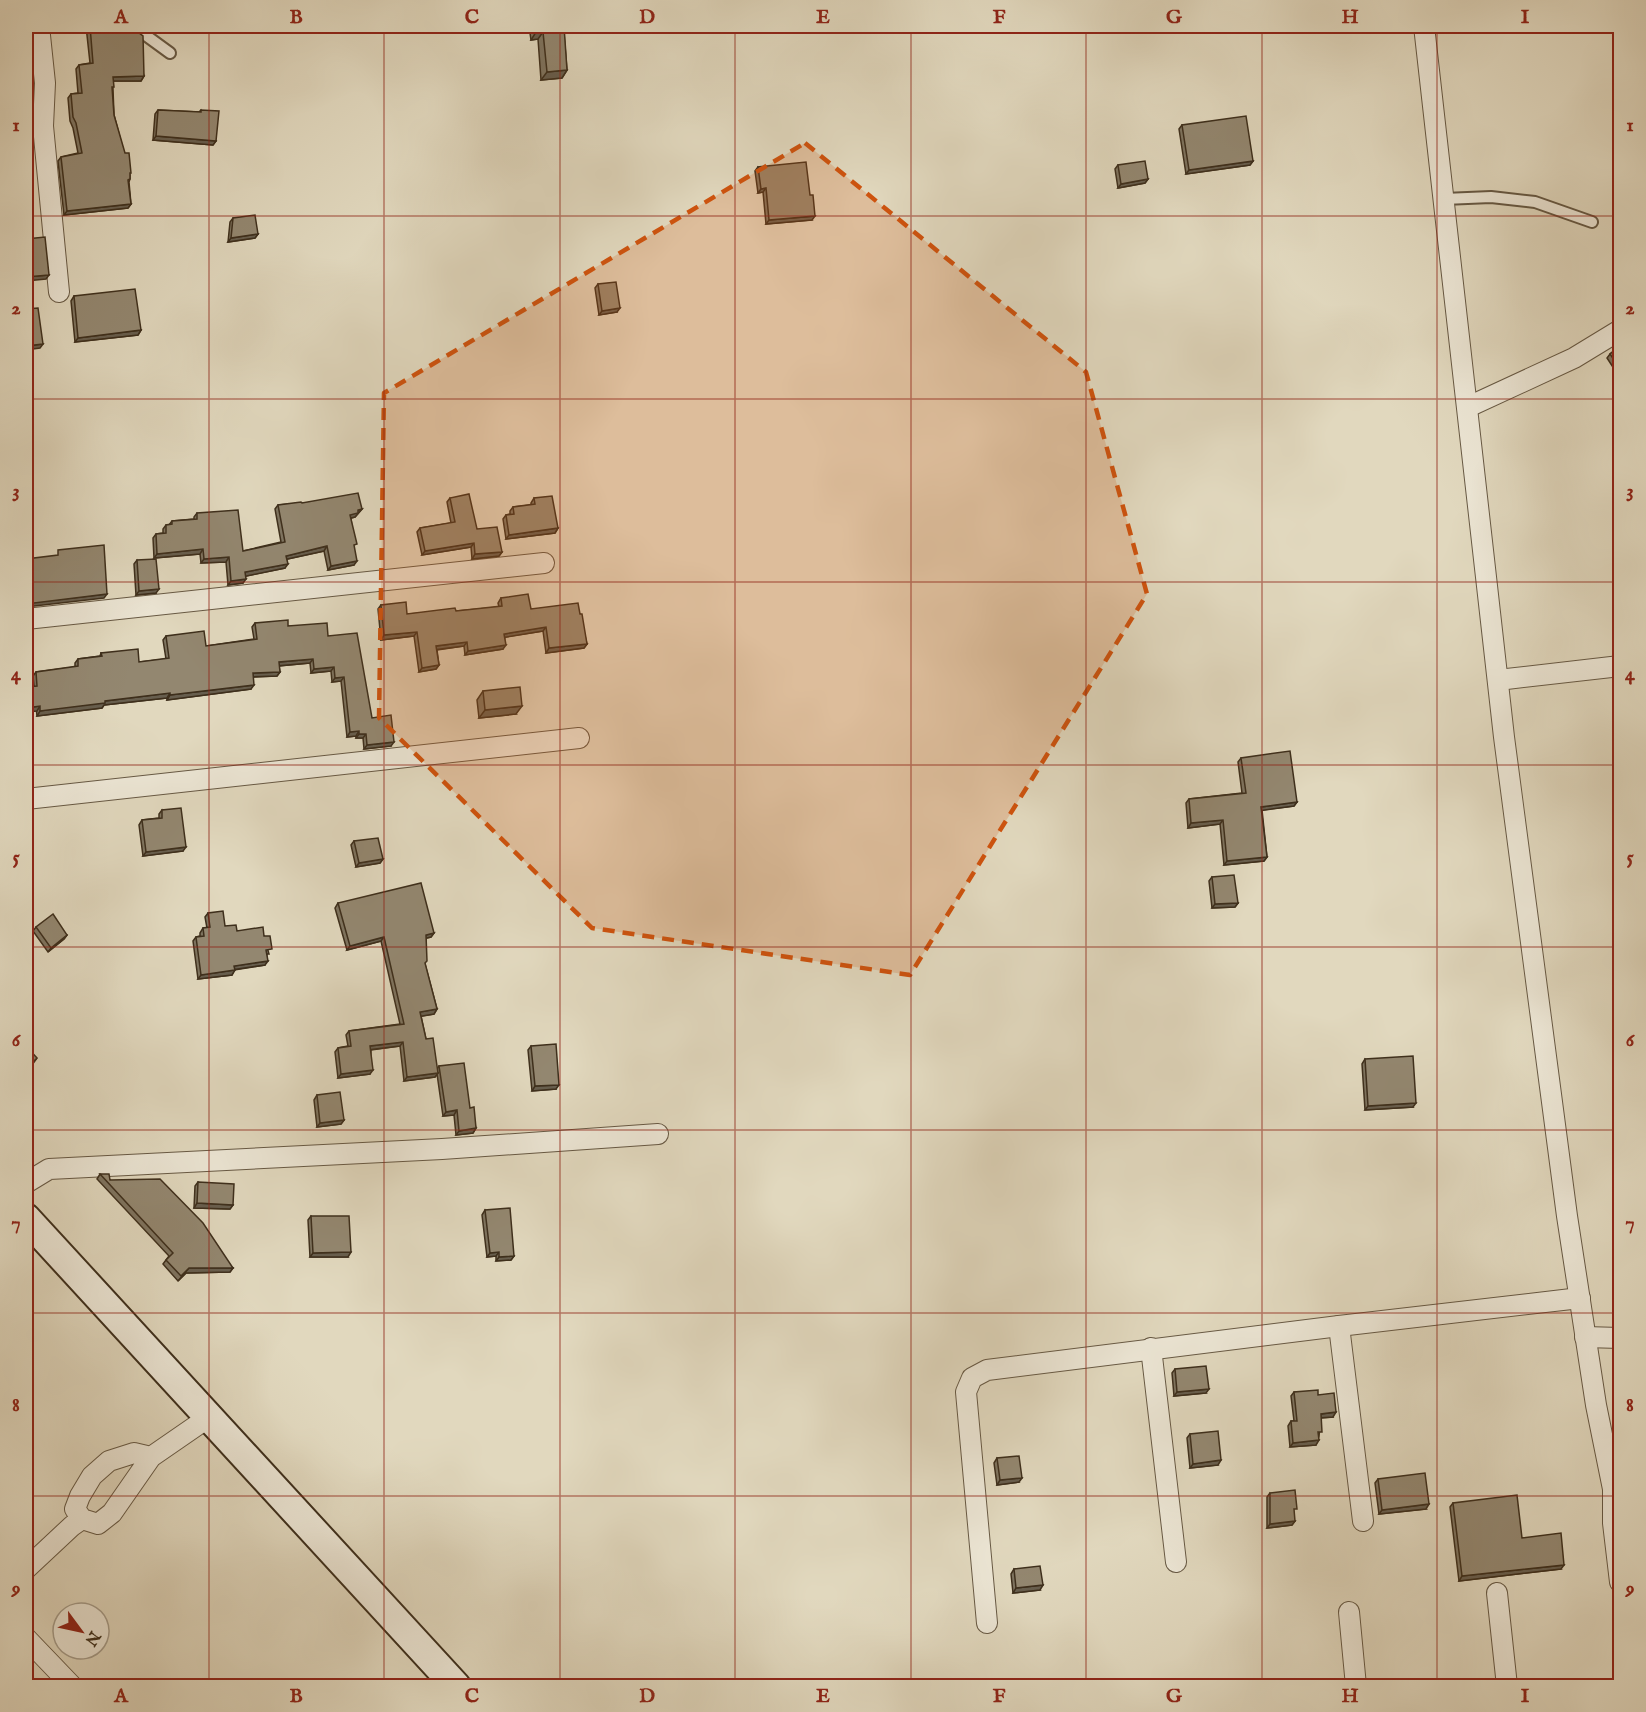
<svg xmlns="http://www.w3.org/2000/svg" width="1646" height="1712" font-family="'IM FELL English',serif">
	<rect width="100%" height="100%" fill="#e1d8be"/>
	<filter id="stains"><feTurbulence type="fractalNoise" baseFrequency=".00333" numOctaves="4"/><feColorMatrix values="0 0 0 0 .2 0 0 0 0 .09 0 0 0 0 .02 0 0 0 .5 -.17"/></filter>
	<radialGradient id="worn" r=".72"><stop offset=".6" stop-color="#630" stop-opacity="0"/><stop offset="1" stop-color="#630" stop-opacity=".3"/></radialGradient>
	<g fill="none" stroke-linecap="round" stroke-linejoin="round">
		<defs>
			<g id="lane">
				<polyline points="133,26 170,53"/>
				<polyline points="1444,199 1491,197 1535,202 1592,222"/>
			</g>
			<g id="street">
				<polyline points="39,26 45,83 43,126 59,292"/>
				<polyline points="1424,26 1504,737 1567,1216 1596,1405 1613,1489 1613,1523 1620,1582"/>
				<polyline points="1468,407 1574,358 1620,330"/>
				<polyline points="26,619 544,563"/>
				<polyline points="1498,680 1620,666"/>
				<polyline points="26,799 579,738"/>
				<polyline points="26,1183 49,1169 442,1149 658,1134"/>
				<polyline points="1339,1326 1363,1521"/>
				<polyline points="1585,1337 1620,1338"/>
				<polyline points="1151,1348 1176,1562"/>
				<polyline points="151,1457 134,1453 109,1461 92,1476 80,1496 75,1509 82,1519 98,1524 112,1513 151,1457 209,1417"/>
				<polyline points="26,1569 72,1526 82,1519"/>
				<polyline points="1497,1593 1507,1686"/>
				<polyline points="1349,1612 1356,1686"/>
				<polyline points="987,1623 966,1392 972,1378 987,1370 1339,1326 1580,1298"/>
				<polyline points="26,1638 72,1686"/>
			</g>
			<polyline id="secondary" points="26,1218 456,1686"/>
		</defs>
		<use href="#lane" stroke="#675944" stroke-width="14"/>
		<use href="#street" stroke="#675944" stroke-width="22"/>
		<use href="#secondary" stroke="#3e2f1c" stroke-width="32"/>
		<use href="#lane" stroke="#ece6d5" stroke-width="10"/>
		<use href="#street" stroke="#ece6d5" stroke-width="20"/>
		<use href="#secondary" stroke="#ece6d5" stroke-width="28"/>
	</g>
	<g fill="#7e7460" stroke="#3e2f1c" stroke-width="1.5">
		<polygon points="86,26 130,26 144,76 141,81 113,81 113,89 114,115 130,175 130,179 129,182 131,204 128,208 64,215 58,161 61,157 78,153 73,128 70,121 68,98 71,94 78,93 76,69 79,65 90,63"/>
		<polygon points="529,26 582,26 578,31 564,33 567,70 562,78 541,80 538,39 531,40"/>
		<polygon points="158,110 199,112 201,110 216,141 213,145 153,140 155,114"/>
		<polygon points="1182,125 1253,161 1250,165 1186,174 1179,129"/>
		<polygon points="1118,165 1148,179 1145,183 1118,188 1115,169"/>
		<polygon points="758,167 812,220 766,224 763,192 758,193 755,171"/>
		<polygon points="1620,172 1620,192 1615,180"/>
		<polygon points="233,218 258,234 255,238 228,242 230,222"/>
		<polygon points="598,284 617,312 599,315 595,288"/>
		<polygon points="74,296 141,330 138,335 75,342 71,301"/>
		<polygon points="1620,346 1620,378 1607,358 1610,354"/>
		<polygon points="450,498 477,529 502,552 499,556 472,559 471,547 422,555 417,532 420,528 451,523 447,502"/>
		<polygon points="534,498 558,528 555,533 506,539 503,519 506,515 510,514 510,511 513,507 531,505 531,503"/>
		<polygon points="302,503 362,509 355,517 351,518 354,548 354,565 328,570 324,551 287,559 285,568 246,576 243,583 228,585 226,562 201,563 200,554 154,558 153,538 156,534 163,533 163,529 166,525 169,525 172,521 194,519 194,517 197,513 243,551 281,542 275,509 278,505"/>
		<polygon points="137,560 156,593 136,595 134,564"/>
		<polygon points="501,598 531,609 580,614 587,644 584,648 546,653 543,631 505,637 503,649 465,655 464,646 437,650 439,665 436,669 419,672 414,636 381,640 378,609 381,605 407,614 456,611 499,607 498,603"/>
		<polygon points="255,623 288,626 328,636 372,718 391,746 364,749 363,738 356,738 356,736 347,737 341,681 332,682 331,671 311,673 310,663 279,666 280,672 277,676 253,677 251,689 167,700 167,698 104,705 102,708 37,716 33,676 36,672 75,667 75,663 78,659 100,656 101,653 139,662 166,659 163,640 166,636 206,646 254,639 252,627"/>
		<polygon points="483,691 516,714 479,718 477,700"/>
		<polygon points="1241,758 1297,802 1294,806 1262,810 1267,857 1264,861 1224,865 1220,824 1188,828 1186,803 1189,799 1242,793 1238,762"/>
		<polygon points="162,810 183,851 143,856 139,825 142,820 159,818 159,814"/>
		<polygon points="354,841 383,859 380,863 356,867 351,845"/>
		<polygon points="1212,877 1238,903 1235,907 1212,908 1209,881"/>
		<polygon points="338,903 434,933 431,937 426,938 425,964 437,1009 434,1014 421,1016 426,1039 437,1069 439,1066 470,1108 476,1128 473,1133 456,1135 454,1115 443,1116 437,1074 435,1077 404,1081 400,1046 371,1050 370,1074 338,1078 335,1052 338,1048 348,1046 346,1035 349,1031 400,1024 381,941 347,950 335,908"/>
		<polygon points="208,913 225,926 237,931 264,936 269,954 267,954 265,965 234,970 232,975 198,979 193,941 196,937 200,936 200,933 203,928 207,928 205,917"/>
		<polygon points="36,927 67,935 64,939 48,952 33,931"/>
		<polygon points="531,1046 556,1089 532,1091 528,1050"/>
		<polygon points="1365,1059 1413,1107 1365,1110 1362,1064"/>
		<polygon points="317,1095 344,1120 341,1124 317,1127 314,1100"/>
		<polygon points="100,1174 110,1180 233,1268 230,1272 186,1273 178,1281 163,1264 169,1256 97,1179"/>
		<polygon points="198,1182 233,1205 230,1209 194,1208 195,1186"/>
		<polygon points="485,1210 514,1256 511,1260 496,1261 496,1256 487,1257 482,1215"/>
		<polygon points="311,1216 348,1257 310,1257 308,1220"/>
		<polygon points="1175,1369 1206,1393 1174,1396 1172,1373"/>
		<polygon points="1294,1392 1318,1395 1333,1417 1321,1418 1319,1436 1316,1445 1290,1447 1288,1426 1291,1421 1294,1421 1291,1396"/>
		<polygon points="1190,1434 1218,1465 1190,1468 1187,1438"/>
		<polygon points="997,1458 1019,1482 997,1485 994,1463"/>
		<polygon points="1378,1479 1426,1509 1379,1514 1375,1483"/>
		<polygon points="1270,1493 1295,1521 1292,1525 1267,1528 1267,1497"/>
		<polygon points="1453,1503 1522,1538 1561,1569 1459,1581 1450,1507"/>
		<polygon points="1014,1569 1040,1590 1013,1593 1011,1574"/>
	</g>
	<g fill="#675e4e" stroke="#3e2f1c" stroke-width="1.5">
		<polygon points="564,26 582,26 578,31 559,33"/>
		<polygon points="536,32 543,32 538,39 531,40"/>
		<polygon points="567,70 562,78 541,80 547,72"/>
		<polygon points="144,76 141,81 110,81 113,77"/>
		<polygon points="156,136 216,141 213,145 153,140"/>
		<polygon points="1253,161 1250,165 1186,174 1189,170"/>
		<polygon points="1148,179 1145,183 1118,188 1121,184"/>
		<polygon points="766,188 763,192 758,193 761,189"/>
		<polygon points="131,204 128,208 64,215 67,211"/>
		<polygon points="815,216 812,220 766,224 769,220"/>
		<polygon points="258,234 255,238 228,242 231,238"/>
		<polygon points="49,275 46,279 26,281 26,277"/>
		<polygon points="620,308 617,312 599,315 602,311"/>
		<polygon points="141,330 138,335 75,342 78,338"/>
		<polygon points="43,344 40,348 26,350 26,346"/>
		<polygon points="362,509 355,517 347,519 350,515 358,510"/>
		<polygon points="558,528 555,533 506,539 509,535"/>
		<polygon points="474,543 471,547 422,555 425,551"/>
		<polygon points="327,546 324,551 283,560 286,556"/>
		<polygon points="203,549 200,554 154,558 157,554"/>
		<polygon points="502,552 499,556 472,559 475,554"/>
		<polygon points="229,557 226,562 201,563 204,559"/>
		<polygon points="357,561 354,565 328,570 331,566"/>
		<polygon points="288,564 285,568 242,577 245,572"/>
		<polygon points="246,579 243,583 228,585 231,581"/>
		<polygon points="159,589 156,593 136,595 139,591"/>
		<polygon points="107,594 104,598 26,607 26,604 28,603"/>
		<polygon points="546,627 543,631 501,638 504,634"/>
		<polygon points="417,632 414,636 381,640 384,635"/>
		<polygon points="467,642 464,646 433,650 436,646"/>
		<polygon points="587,644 584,648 546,653 549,648"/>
		<polygon points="506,645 503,649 465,655 468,651"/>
		<polygon points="313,659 310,663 276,666 279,662"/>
		<polygon points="439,665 436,669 419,672 422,668"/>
		<polygon points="334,667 331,671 311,673 314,669"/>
		<polygon points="280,672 277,676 250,677 253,673"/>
		<polygon points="344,677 341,681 332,682 335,678"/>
		<polygon points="254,685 251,689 167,700 170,695"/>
		<polygon points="170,693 167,698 104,705 102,708 37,716 40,711 105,701"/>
		<polygon points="40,706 37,711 26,712 26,708"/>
		<polygon points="522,706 516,714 479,718 485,710"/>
		<polygon points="359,731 356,736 347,737 350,732"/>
		<polygon points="359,734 366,734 363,738 356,738"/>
		<polygon points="394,742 391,746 364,749 367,745"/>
		<polygon points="1297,802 1294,806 1258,811 1261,807"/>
		<polygon points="1223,820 1220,824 1188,828 1191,823"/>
		<polygon points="186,847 183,851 143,856 146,852"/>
		<polygon points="1267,857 1264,861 1224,865 1227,861"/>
		<polygon points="383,859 380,863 356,867 359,863"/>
		<polygon points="1238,903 1235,907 1212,908 1215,904"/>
		<polygon points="434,933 431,937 423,939 426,935"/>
		<polygon points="67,935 64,939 48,952 51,948"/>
		<polygon points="384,937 381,941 347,950 350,946"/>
		<polygon points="268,961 265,965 231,970 234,966"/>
		<polygon points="235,970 232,975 198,979 201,975"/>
		<polygon points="437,1009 434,1014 417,1017 420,1012"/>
		<polygon points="403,1042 400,1046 367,1050 370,1046"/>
		<polygon points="37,1058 32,1065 26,1071 26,1069"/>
		<polygon points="373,1070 370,1074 338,1078 341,1074"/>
		<polygon points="438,1073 435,1077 404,1081 407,1077"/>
		<polygon points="559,1085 556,1089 532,1091 535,1086"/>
		<polygon points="1416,1103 1413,1107 1365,1110 1368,1106"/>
		<polygon points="457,1110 454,1115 443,1116 446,1112"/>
		<polygon points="344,1120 341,1124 317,1127 320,1123"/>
		<polygon points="476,1128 473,1133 456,1135 459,1131"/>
		<polygon points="197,1203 233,1205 230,1209 194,1208"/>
		<polygon points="351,1252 348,1257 310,1257 313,1253"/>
		<polygon points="499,1252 496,1256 487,1257 490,1253"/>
		<polygon points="514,1256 511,1260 496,1261 499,1257"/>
		<polygon points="189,1268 233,1268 230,1272 186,1273 178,1281"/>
		<polygon points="1209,1389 1206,1393 1174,1396 1177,1392"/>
		<polygon points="1336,1412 1333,1417 1318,1418 1321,1414"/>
		<polygon points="1319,1440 1316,1445 1290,1447 1293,1443"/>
		<polygon points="1221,1460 1218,1465 1190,1468 1193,1464"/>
		<polygon points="1022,1478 1019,1482 997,1485 1000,1480"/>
		<polygon points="1429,1504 1426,1509 1379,1514 1382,1510"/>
		<polygon points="1295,1521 1292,1525 1267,1528 1270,1524"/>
		<polygon points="1564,1565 1561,1569 1459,1581 1462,1576"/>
		<polygon points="1043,1585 1040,1590 1013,1593 1016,1588"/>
	</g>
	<g fill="#938770" stroke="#3e2f1c" stroke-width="1.5">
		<polygon points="90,26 130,26 131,27 143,36 144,76 113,77 114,87 112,87 114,115 125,153 129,153 131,173 130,173 130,179 128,180 131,204 67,211 61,157 82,153 76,123 73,117 71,94 82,93 79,65 93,63"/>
		<polygon points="535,26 567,26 564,26 567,70 547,72 543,32 536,32"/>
		<polygon points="158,110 201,112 201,110 219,111 216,141 156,136"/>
		<polygon points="1246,116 1253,161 1189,170 1182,125"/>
		<polygon points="26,155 30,188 26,189"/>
		<polygon points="1145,161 1148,179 1121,184 1118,165"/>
		<polygon points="806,162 810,195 813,195 815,216 769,220 766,188 761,189 758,167"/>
		<polygon points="255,215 258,234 231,238 233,218"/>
		<polygon points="45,237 49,275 26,277 26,239"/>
		<polygon points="616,282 620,308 602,311 598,284"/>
		<polygon points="135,289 141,330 78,338 74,296"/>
		<polygon points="38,308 43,344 26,346 26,309"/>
		<polygon points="1620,346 1620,369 1610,354"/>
		<polygon points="358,493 362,509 358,510 358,513 350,515 357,544 354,545 357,561 331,566 327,546 286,556 288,564 245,572 246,579 231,581 229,557 204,559 203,549 157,554 156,534 166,533 166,525 172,524 172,521 197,519 197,513 238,510 243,551 285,542 278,505 301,502 302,503"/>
		<polygon points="469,494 477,529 497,527 502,552 475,554 474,543 425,551 420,528 455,522 450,498"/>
		<polygon points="552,496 558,528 509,535 506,515 514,514 513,507 535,504 534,498"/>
		<polygon points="104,545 107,594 26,604 26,559 58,555 58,550"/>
		<polygon points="156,559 159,589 139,591 137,560"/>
		<polygon points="528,594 531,609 578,603 580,614 582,614 587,644 549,648 546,627 504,634 506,645 468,651 467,642 436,646 439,665 422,668 417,632 384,635 381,605 406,602 407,614 455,608 456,611 502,606 501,598"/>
		<polygon points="288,620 288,626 327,623 328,636 357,633 372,718 391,715 394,742 367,745 366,734 359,734 359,731 350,732 344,677 335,678 334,667 314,669 313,659 279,662 280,672 253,673 254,685 170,695 170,693 105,701 105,703 40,711 40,706 26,708 26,687 37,686 36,672 78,666 78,659 102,656 101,653 138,649 139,662 169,658 166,636 204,631 206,646 257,639 255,623"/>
		<polygon points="520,687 522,706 485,710 483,691"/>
		<polygon points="1290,751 1297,802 1261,807 1267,857 1227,861 1223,820 1191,823 1189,799 1246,793 1241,758"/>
		<polygon points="181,808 186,847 146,852 142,820 162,818 162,810"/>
		<polygon points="378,838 383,859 359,863 354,841"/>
		<polygon points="1234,875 1238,903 1215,904 1212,877"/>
		<polygon points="421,883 434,933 426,935 427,961 425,963 437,1009 420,1012 426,1039 433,1038 438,1073 407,1077 403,1042 370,1046 373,1070 341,1074 338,1048 351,1046 349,1031 404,1024 384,937 350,946 338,903"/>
		<polygon points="223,911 225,926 236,925 237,931 263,927 264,936 270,936 272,949 266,950 268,961 234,966 235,970 201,975 196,937 204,936 203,928 210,927 208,913"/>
		<polygon points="53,914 67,935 51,948 36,927"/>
		<polygon points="556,1044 559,1085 535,1086 531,1046"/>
		<polygon points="26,1046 37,1058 26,1069"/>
		<polygon points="1413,1056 1416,1103 1368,1106 1365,1059"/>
		<polygon points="464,1063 470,1108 474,1107 476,1128 459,1131 457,1110 446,1112 439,1066"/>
		<polygon points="340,1092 344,1120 320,1123 317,1095"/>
		<polygon points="100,1174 109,1174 110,1180 160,1179 203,1223 233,1268 189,1268 181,1276 166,1260 173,1253"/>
		<polygon points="198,1182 234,1184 233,1205 197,1203"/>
		<polygon points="510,1208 514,1256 499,1257 499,1252 490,1253 485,1210"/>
		<polygon points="311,1216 349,1216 351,1252 313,1253"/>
		<polygon points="1206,1366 1209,1389 1177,1392 1175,1369"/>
		<polygon points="1318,1390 1318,1395 1334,1393 1336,1412 1321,1414 1322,1432 1318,1432 1319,1440 1293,1443 1291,1421 1297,1421 1294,1392"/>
		<polygon points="1218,1431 1221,1460 1193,1464 1190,1434"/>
		<polygon points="1019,1456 1022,1478 1000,1480 997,1458"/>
		<polygon points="1425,1473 1429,1504 1382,1510 1378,1479"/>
		<polygon points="1295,1490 1297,1509 1294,1509 1295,1521 1270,1524 1270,1493"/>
		<polygon points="1517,1495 1522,1538 1561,1533 1564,1565 1462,1576 1453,1503"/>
		<polygon points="1040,1566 1043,1585 1016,1588 1014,1569"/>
	</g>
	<path fill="#ce530e" fill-opacity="0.2" stroke="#ce530e" stroke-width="4.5" stroke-dasharray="12 8" stroke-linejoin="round" d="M805 143 1086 372 1147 594 910 975 592 928 379 718 384 393Z"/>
	<path fill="none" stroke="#8f2418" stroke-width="1.5" stroke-opacity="0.55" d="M209 26V1686M384 26V1686M560 26V1686M735 26V1686M911 26V1686M1086 26V1686M1262 26V1686M1437 26V1686M26 216H1620M26 399H1620M26 582H1620M26 765H1620M26 947H1620M26 1130H1620M26 1313H1620M26 1496H1620"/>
	<rect width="1646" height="1712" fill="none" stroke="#e1d8be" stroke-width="66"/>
	<g transform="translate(81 1631) rotate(123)"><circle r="28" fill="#ece6d5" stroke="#a69d8b" stroke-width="1.5"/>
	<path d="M0-4.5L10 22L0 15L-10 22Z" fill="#8f2418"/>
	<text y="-9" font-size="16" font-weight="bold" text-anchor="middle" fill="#3e2f1c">N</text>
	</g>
	<rect x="33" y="33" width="1580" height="1646" fill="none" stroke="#8f2418" stroke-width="2"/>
	<g font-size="20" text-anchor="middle" font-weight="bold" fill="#8f2418">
		<text x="121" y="23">A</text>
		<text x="296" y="23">B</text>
		<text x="472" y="23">C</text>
		<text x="647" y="23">D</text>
		<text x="823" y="23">E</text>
		<text x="999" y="23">F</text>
		<text x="1174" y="23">G</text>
		<text x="1350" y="23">H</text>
		<text x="1525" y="23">I</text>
		<text x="16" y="131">1</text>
		<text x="1630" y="131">1</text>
		<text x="16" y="314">2</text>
		<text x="1630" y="314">2</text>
		<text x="16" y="497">3</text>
		<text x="1630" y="497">3</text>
		<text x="16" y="680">4</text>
		<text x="1630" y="680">4</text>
		<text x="16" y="863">5</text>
		<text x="1630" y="863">5</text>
		<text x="16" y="1046">6</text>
		<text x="1630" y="1046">6</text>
		<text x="16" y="1229">7</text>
		<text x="1630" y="1229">7</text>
		<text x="16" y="1411">8</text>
		<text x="1630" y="1411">8</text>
		<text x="16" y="1594">9</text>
		<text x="1630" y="1594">9</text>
		<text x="121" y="1702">A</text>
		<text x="296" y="1702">B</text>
		<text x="472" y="1702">C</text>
		<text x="647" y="1702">D</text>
		<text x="823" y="1702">E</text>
		<text x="999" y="1702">F</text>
		<text x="1174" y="1702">G</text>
		<text x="1350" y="1702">H</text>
		<text x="1525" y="1702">I</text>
	</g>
	<rect width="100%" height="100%" filter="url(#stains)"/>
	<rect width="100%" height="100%" fill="url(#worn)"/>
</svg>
